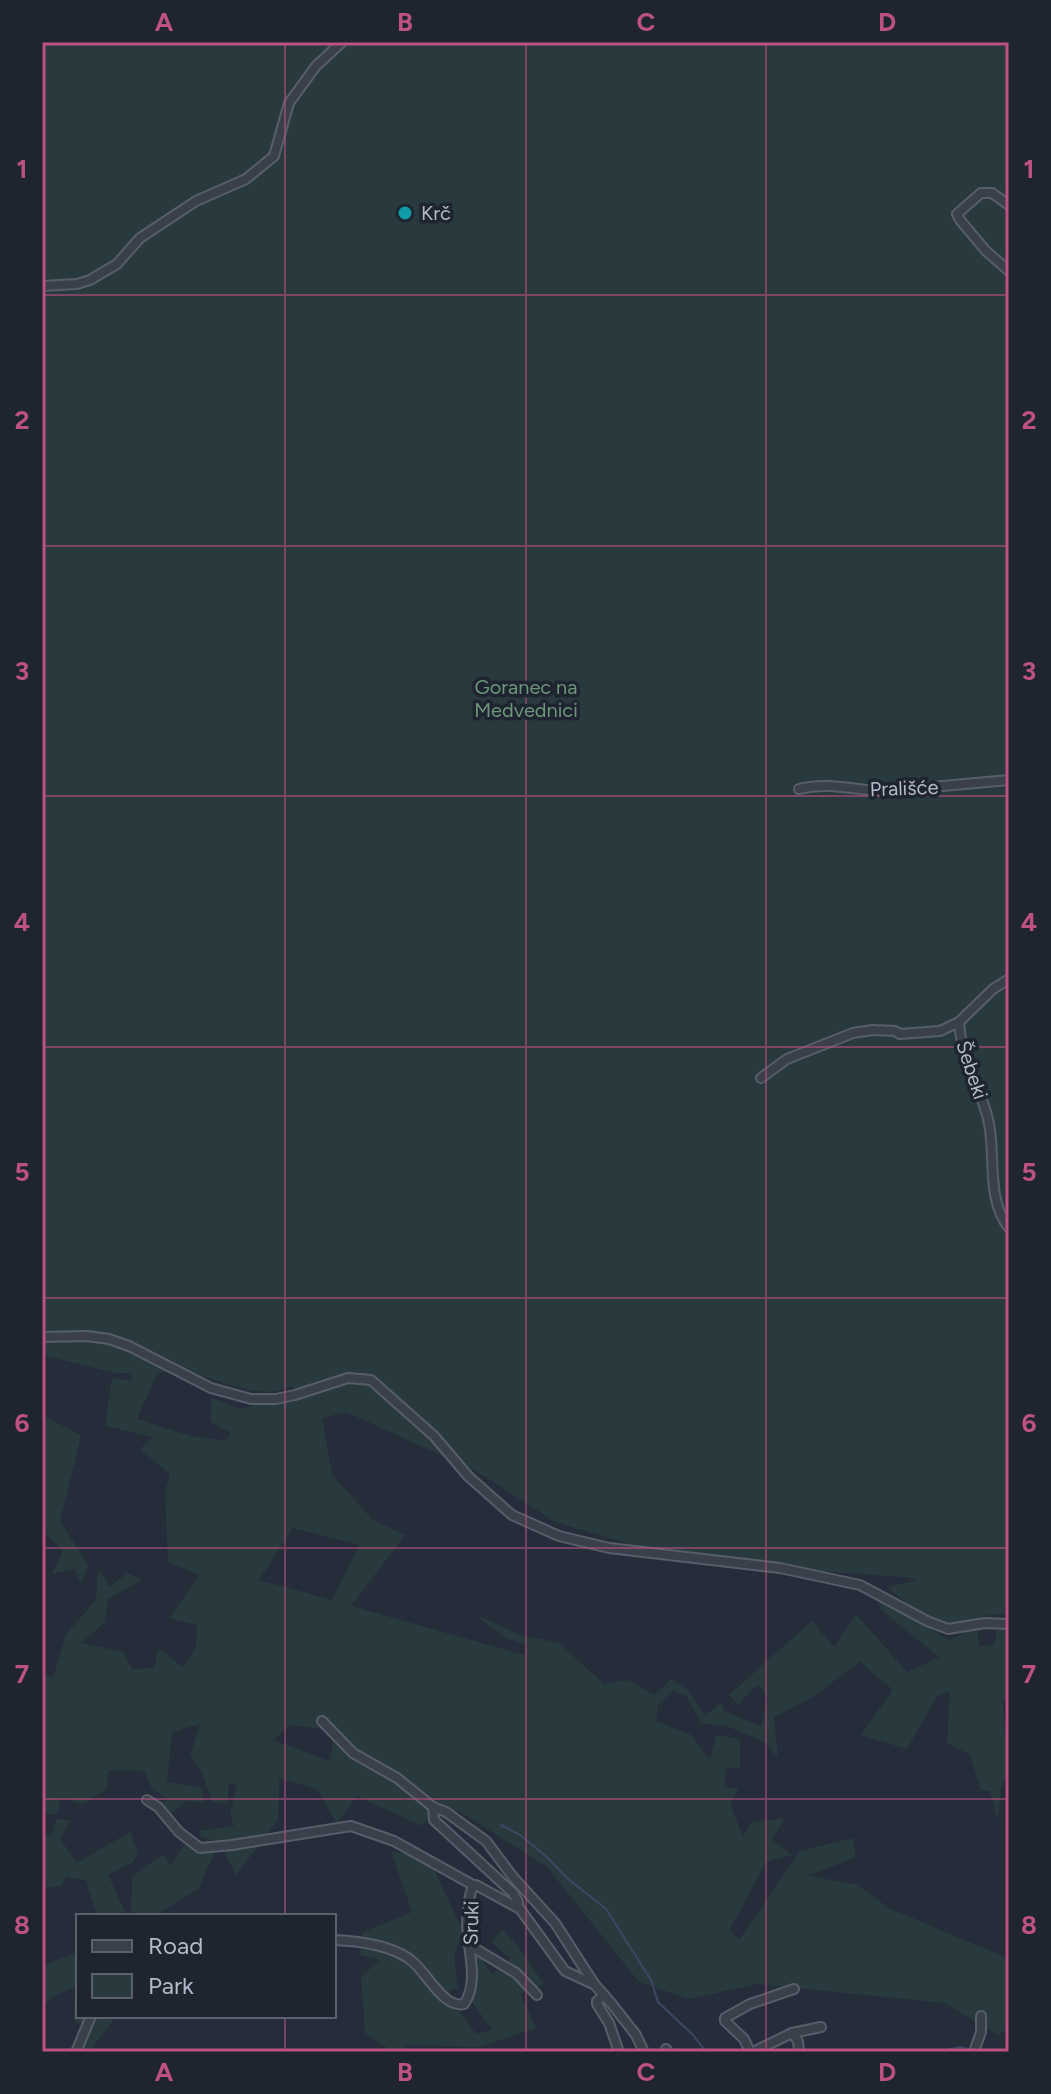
<svg xmlns="http://www.w3.org/2000/svg" width="1051" height="2094" font-family="Figtree,sans-serif">
	<rect width="100%" height="100%" fill="#252d3b"/>
	<g fill="#283a3d" fill-rule="evenodd">
		<path d="M42 42H1009V1616C982 1611 982 1621 959 1623 929 1626 909 1604 887 1587L915 1581 916 1578 691 1562 555 1522 478 1472 346 1412 322 1418 332 1475 373 1520 405 1535 351 1606 524 1655 526 1645 504 1637 474 1614 521 1635 559 1643 604 1684 628 1680 654 1695 671 1679 688 1690 705 1716 722 1702 724 1711 761 1726 768 1699 758 1684 738 1705 729 1695 812 1621 834 1647 856 1614 907 1672 939 1657 880 1609 879 1599 949 1640 977 1627 979 1646 994 1645 998 1623 1009 1625V1701L1003 1702 1009 1772 1001 1788 998 1821 990 1791 981 1790 970 1755 947 1743 950 1692 937 1696 907 1749 861 1735 893 1690 860 1662 811 1698 774 1717 778 1758 766 1743 727 1726 702 1724 686 1696 673 1690 658 1705 656 1721 691 1735 710 1760 716 1735 740 1739V1767L726 1769 724 1787 739 1788 730 1804 743 1837 751 1822 785 1818 772 1840 793 1855 766 1862 730 1929 739 1940 800 1851 853 1838 856 1857 808 1876 856 1884 889 1908 1009 1959V2029L998 2035 945 2003 757 1984 689 1999 639 1982 547 1867 467 1816 438 1803 422 1826 357 1796 337 1823 317 1789 279 1778 278 1820 236 1875 219 1842 201 1837 197 1831 234 1826 230 1814 237 1785 229 1783 227 1804 212 1802 202 1772 190 1755 200 1724 172 1732 167 1782 202 1788 205 1803 187 1801 168 1816 161 1810 167 1799 151 1787 145 1771 109 1770 106 1789 83 1804 61 1798 57 1814H42V1672L53 1678 66 1634 96 1600 98 1571 106 1579 109 1587 127 1573 142 1580 108 1599 105 1622 81 1643 124 1652 132 1669 154 1668 158 1648 183 1667 196 1647 197 1625 169 1618 200 1575 168 1562 165 1492 170 1474 140 1449 153 1437 105 1426 112 1377 132 1381V1373H115L42 1355ZM158 1372C166 1372 175 1371 184 1372 214 1375 260 1404 290 1386L306 1394 240 1409 211 1398V1422L231 1433 226 1441 191 1436 137 1419ZM293 1528 359 1545 332 1600 259 1580ZM291 1725 335 1731 329 1761 273 1740Z"/>
		<polygon points="42,1415 81,1435 60,1521 88,1565 81,1584 75,1569 52,1574 63,1551 42,1530"/>
		<polygon points="56,1819 70,1820 60,1839 77,1863 130,1832 138,1854 133,1862 108,1875 127,1916 97,1916 86,1880 66,1877 62,1885 45,1888 42,1904 42,1830 51,1837"/>
		<polygon points="190,1835 215,1851 199,1888 154,1916 131,1916 132,1877 163,1854 171,1865"/>
		<polygon points="391,1851 429,1859 463,1931 454,1957 458,1989 449,1990 454,2011 459,2011 476,2034 492,2030 473,2003 475,1949 492,1974 511,1959 491,1942 503,1930 518,1946 544,1984 520,1994 536,2028 480,2047 405,2045 405,2052 380,2052 386,2047 365,2033 361,1977 379,1960 360,1955 363,1932 412,1912"/>
		<polygon points="74,1953 78,1961 78,2016 126,2016 113,2020 89,2052 77,2052 81,2024 74,2021 75,1987 52,1997 42,2006 42,1966"/>
	</g>
	<g fill="none" stroke-linecap="round" stroke-linejoin="round">
		<g stroke="#3c4963" stroke-width="2">
			<polyline points="501,1825 520,1835 547,1857 567,1878 606,1909 651,1980 658,2002 693,2035 706,2052"/>
			<polyline points="939,2052 960,2047 973,2050"/>
		</g>
		<defs>
			<g id="street">
				<polyline points="1009,205 992,193 981,193 957,214 960,220 986,251 1009,271"/>
				<polyline points="42,286 77,284 90,280 117,264 140,238 196,201 246,179 274,156 289,103 316,66 342,42"/>
				<path d="M799 789C831 781 855 791 887 791L1009 780"/>
				<polyline points="959,1022 993,989 1009,979"/>
				<path d="M761 1078 787 1059 853 1033 873 1030 895 1031 900 1034 940 1031 959 1022C961 1055 977 1081 986 1112 998 1148 984 1197 1009 1228"/>
				<polyline points="42,1337 87,1336 109,1339 129,1346 211,1388 251,1399 276,1399 295,1395 348,1378 371,1380 434,1436 468,1476 512,1515 559,1536 609,1548 780,1568 860,1585 927,1621 948,1629 985,1623 1009,1624"/>
				<polyline points="322,1721 353,1753 397,1778 433,1807 446,1812 486,1841 513,1877 555,1923 595,1985"/>
				<polyline points="147,1800 158,1807 179,1832 200,1848 232,1845 351,1826 394,1841 473,1885"/>
				<polyline points="433,1807 434,1820 513,1893 518,1902 517,1907"/>
				<path d="M334 1940C358 1941 387 1944 408 1958 426 1969 442 2009 464 2004 480 1982 467 1948 467 1923 467 1910 469 1897 473 1885H476L520 1909 565 1971 595 1985 611 2003 636 2035 644 2052"/>
				<polyline points="469,1945 516,1973 537,1995"/>
				<polyline points="604,1995 597,2001 597,2004 609,2023 619,2052"/>
				<polyline points="792,2033 798,2041 799,2052"/>
				<polyline points="666,2049 668,2052"/>
				<polyline points="76,2052 91,2016"/>
				<polyline points="750,2052 744,2039 725,2021 725,2018 750,2004 794,1989"/>
				<polyline points="753,2052 792,2033 821,2027"/>
				<polyline points="974,2052 981,2032 981,2016"/>
			</g>
		</defs>
		<use href="#street" stroke="#575d69" stroke-width="12"/>
		<use href="#street" stroke="#393f4b" stroke-width="8"/>
	</g>
	<path fill="none" stroke="#bd5181" stroke-width="2" stroke-opacity="0.55" d="M285 42V1916M526 42V2052M766 42V2052M42 295H1009M42 546H1009M42 796H1009M42 1047H1009M42 1298H1009M42 1548H1009M42 1799H1009M285 2016V2052"/>
	<circle fill="#0f9aa8" stroke="#1e2430" stroke-width="3" cx="405" cy="213" r="8"/>
	<g text-anchor="middle" dominant-baseline="central" stroke-width="7" stroke-linejoin="round" paint-order="stroke">
		<g font-size="20" fill="#b4bac7" stroke="#1e2430" text-anchor="start">
			<text x="421" y="213">Krč</text>
		</g>
		<g font-size="20" fill="#6d967a" stroke="#1e2430">
			<text x="526" y="687">Goranec na<tspan x="526" dy="23">Medvednici</tspan></text>
		</g>
		<g font-size="20" fill="#b4bac7" stroke="#1e2430">
			<text transform="translate(904 788) rotate(-2)">Prališće</text>
			<text transform="translate(972 1070) rotate(72)">Šebeki</text>
			<text transform="translate(471 1923) rotate(-89)">Sruki</text>
		</g>
	</g>
	<rect width="1051" height="2094" fill="none" stroke="#1e2430" stroke-width="88"/>
	<rect x="76" y="1914" width="260" height="104" fill="#1e2430" stroke="#5a606c" stroke-width="2"/>
	<rect x="92" y="1940" width="40" height="12" fill="#393f4b" stroke="#5a606c" stroke-width="2"/>
	<text x="148" y="1954" font-size="24" fill="#b4bac7">Road</text>
	<rect x="92" y="1974" width="40" height="24" fill="#283a3d" stroke="#5a606c" stroke-width="2"/>
	<text x="148" y="1994" font-size="24" fill="#b4bac7">Park</text>
	<rect x="44" y="44" width="963" height="2006" fill="none" stroke="#bd5181" stroke-width="3"/>
	<g font-size="26" text-anchor="middle" font-weight="bold" fill="#bd5181">
		<text x="164" y="31">A</text>
		<text x="405" y="31">B</text>
		<text x="646" y="31">C</text>
		<text x="887" y="31">D</text>
		<text x="22" y="178">1</text>
		<text x="1029" y="178">1</text>
		<text x="22" y="429">2</text>
		<text x="1029" y="429">2</text>
		<text x="22" y="680">3</text>
		<text x="1029" y="680">3</text>
		<text x="22" y="931">4</text>
		<text x="1029" y="931">4</text>
		<text x="22" y="1181">5</text>
		<text x="1029" y="1181">5</text>
		<text x="22" y="1432">6</text>
		<text x="1029" y="1432">6</text>
		<text x="22" y="1683">7</text>
		<text x="1029" y="1683">7</text>
		<text x="22" y="1934">8</text>
		<text x="1029" y="1934">8</text>
		<text x="164" y="2081">A</text>
		<text x="405" y="2081">B</text>
		<text x="646" y="2081">C</text>
		<text x="887" y="2081">D</text>
	</g>
</svg>
